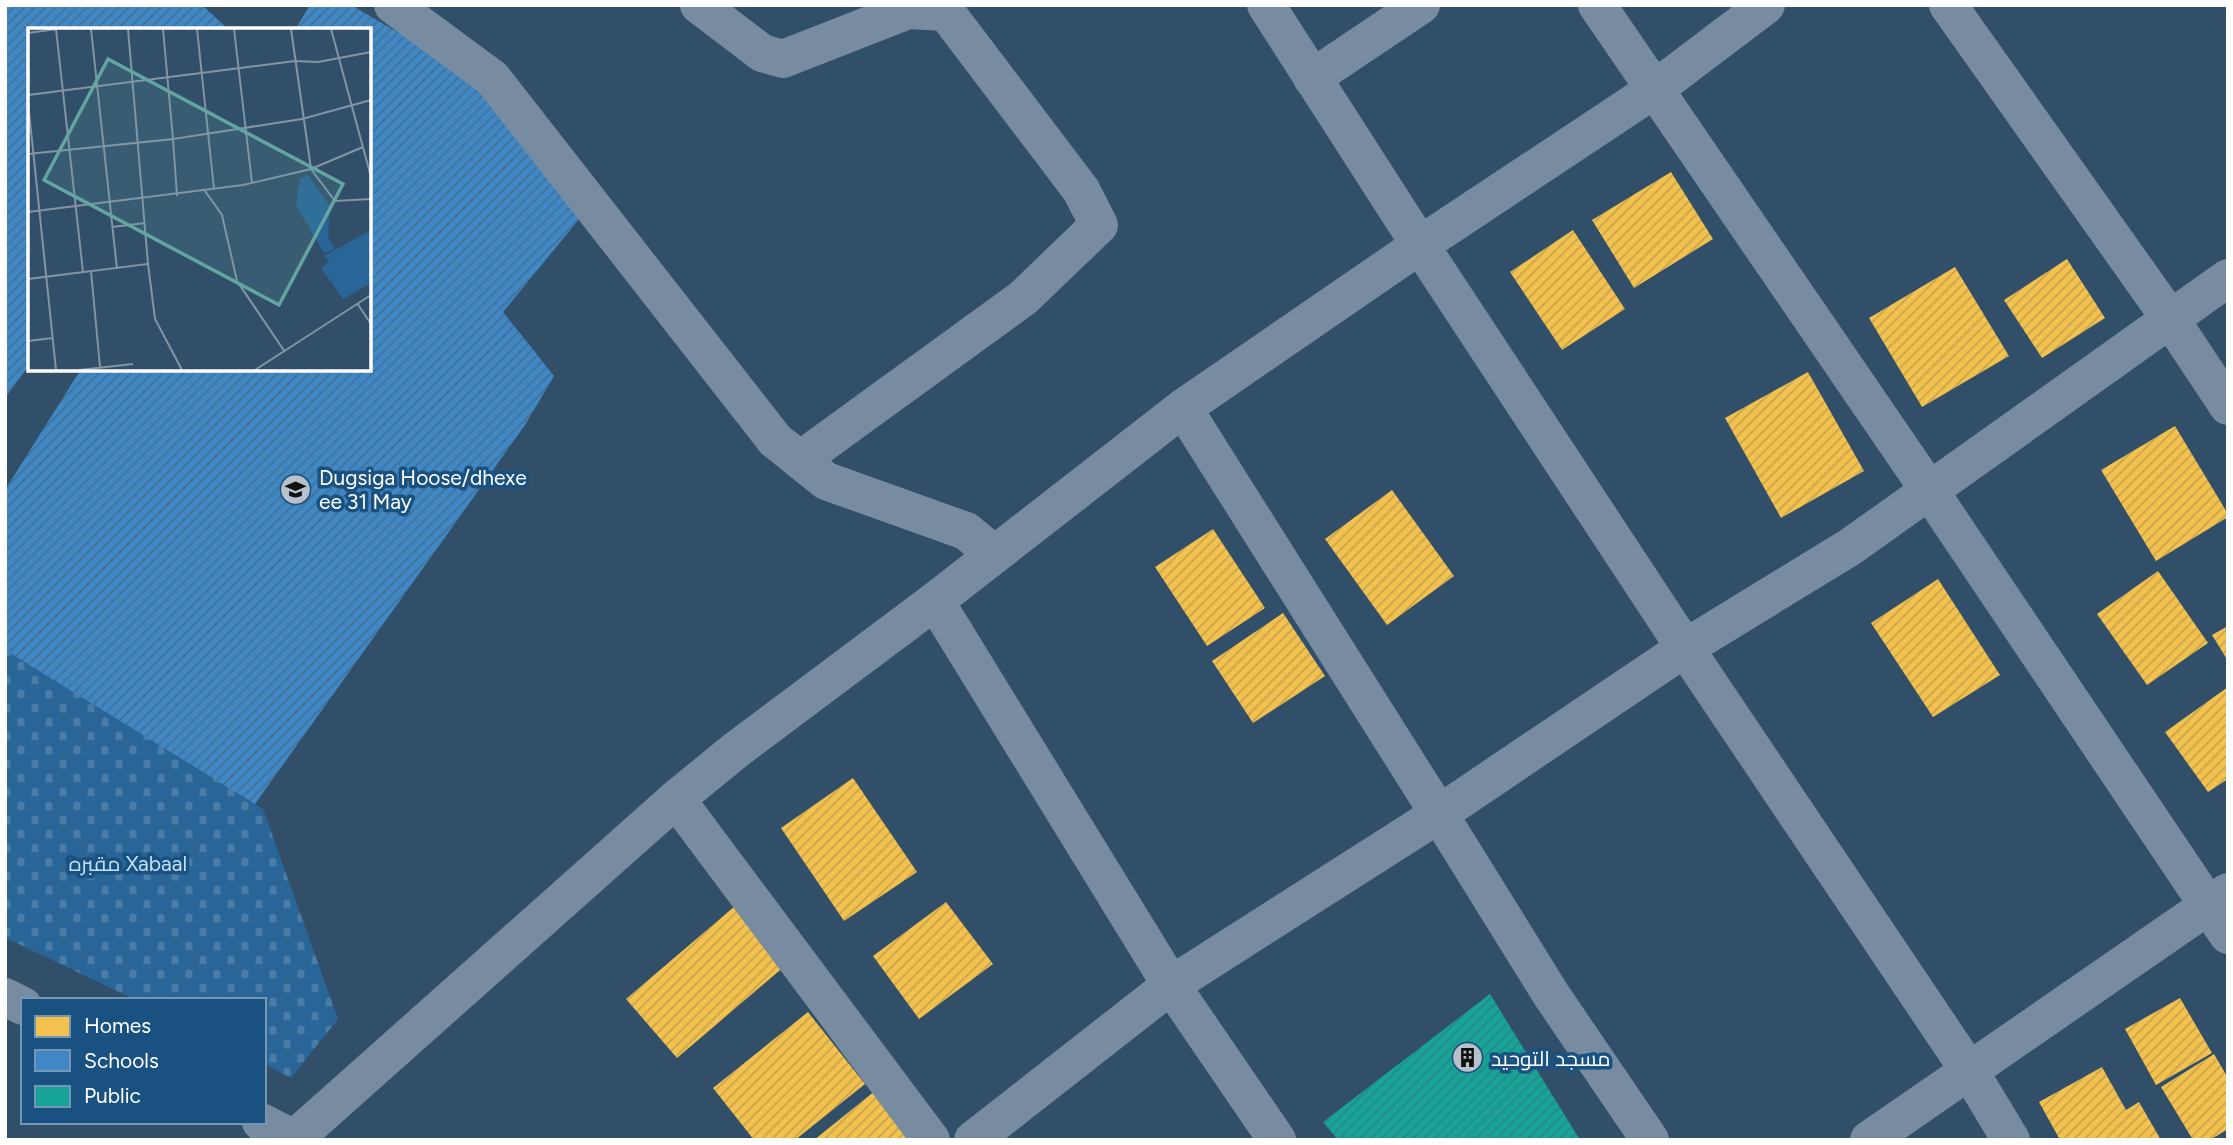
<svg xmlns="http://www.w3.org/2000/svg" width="2233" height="1145" font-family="Figtree,Cairo,sans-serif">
	<defs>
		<pattern id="cemetery-stones" width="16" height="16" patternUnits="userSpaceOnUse" patternTransform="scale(1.75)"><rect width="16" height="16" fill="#296597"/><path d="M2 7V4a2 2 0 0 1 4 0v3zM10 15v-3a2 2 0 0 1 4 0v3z" fill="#497ca7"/></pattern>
		<pattern id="homes-hatch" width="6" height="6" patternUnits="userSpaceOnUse" patternTransform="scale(1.75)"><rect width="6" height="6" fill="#f2c14e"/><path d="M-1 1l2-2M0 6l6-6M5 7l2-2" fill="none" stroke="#c8a44e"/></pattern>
		<pattern id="schools-hatch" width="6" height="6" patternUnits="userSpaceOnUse" patternTransform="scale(1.75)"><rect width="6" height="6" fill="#3f88c5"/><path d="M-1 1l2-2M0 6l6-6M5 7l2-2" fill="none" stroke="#447095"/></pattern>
		<pattern id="public-hatch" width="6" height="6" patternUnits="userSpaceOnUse" patternTransform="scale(1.75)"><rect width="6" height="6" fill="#17a398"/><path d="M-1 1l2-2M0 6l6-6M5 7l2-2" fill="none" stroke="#278981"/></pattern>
	</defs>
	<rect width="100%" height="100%" fill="#314f69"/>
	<polygon fill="url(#cemetery-stones)" points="5,640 263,809 338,1019 291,1078 264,1064 264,1000 136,1000 6,938"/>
	<g fill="url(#homes-hatch)">
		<polygon points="1671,172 1713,239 1634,288 1592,220"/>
		<polygon points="1573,230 1625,309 1562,350 1510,272"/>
		<polygon points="2067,259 2105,318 2042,358 2004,300"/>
		<polygon points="1955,267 2009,356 1922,407 1869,318"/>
		<polygon points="1808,372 1864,471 1781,518 1725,418"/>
		<polygon points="2175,426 2228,514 2228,517 2156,561 2101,470"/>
		<polygon points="1392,490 1454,576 1387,625 1325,539"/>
		<polygon points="1213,529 1265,608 1207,646 1155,567"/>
		<polygon points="2158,571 2208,643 2147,685 2097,614"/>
		<polygon points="1938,579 2000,675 1933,717 1871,623"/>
		<polygon points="1283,613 1325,676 1253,723 1212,661"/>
		<polygon points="2228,626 2228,661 2212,635"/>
		<polygon points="2228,687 2228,779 2208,792 2165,732"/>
		<polygon points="853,778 917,872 844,921 781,828"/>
		<polygon points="946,902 993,964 919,1019 873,956"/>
		<polygon points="735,906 786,965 677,1058 626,999"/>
		<polygon points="2180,998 2212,1053 2156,1085 2125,1029"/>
		<polygon points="808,1012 865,1084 795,1140 754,1140 713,1088"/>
		<polygon points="2214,1054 2228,1078 2228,1129 2210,1140 2193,1140 2161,1087"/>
		<polygon points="2102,1067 2126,1110 2139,1102 2161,1140 2060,1140 2039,1102"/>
		<polygon points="876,1090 916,1140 814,1140"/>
	</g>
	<g fill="url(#schools-hatch)">
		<polygon points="5,5 202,5 229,30 30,30 30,364 5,398"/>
		<polygon points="310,5 351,5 468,73 585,212 503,312 554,376 525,425 255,804 5,650 5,490 81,369 369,369 369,30 295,30"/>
	</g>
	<polygon fill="url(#public-hatch)" points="1490,994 1580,1140 1338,1140 1323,1122"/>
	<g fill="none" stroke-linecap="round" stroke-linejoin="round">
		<g stroke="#778ca0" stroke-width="38">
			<polyline points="393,5 492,78 775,440 826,481 966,531 994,554"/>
			<polyline points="699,5 762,53 783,59 908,10 946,12 1081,190 1099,225 1023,298 800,460"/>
			<polyline points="1266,5 1420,245 1685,648 1970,1072 2011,1140"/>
			<polyline points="1597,5 1929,490 2228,935"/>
			<polyline points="1948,5 2169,317 2228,406"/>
			<polyline points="1312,78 1421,5"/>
			<polyline points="935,601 1171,985 1277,1140"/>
			<polyline points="676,799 931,1140"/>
			<polyline points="5,997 23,1006"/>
			<polyline points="261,1122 296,1140"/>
			<polyline points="293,1140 676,799 736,750 935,601 1183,408 1420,245 1655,89 1766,5"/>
			<polyline points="973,1140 1171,985 1439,814 1183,408"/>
			<polyline points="1650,1140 1552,996 1439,814 1685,648 1850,547 2228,278"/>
			<polyline points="1869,1140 2228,892"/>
		</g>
	</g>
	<defs>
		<symbol id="school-disc" viewBox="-11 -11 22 22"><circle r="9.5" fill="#b7c1ca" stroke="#195181"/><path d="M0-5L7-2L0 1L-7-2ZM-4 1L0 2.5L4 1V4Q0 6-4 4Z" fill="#111"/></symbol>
		<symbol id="building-disc" viewBox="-11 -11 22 22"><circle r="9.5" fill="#b7c1ca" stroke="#195181"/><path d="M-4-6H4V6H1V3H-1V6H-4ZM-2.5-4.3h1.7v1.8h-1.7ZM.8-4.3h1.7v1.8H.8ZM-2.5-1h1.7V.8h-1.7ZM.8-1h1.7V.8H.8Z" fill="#111"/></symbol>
	</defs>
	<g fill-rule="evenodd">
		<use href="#school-disc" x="278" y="472" width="35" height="35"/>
		<use href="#building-disc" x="1450" y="1040" width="35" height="35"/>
	</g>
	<g text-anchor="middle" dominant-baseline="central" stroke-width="7" stroke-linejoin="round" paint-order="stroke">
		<g font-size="21" fill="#fff" stroke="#195181" text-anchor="start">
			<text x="319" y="477">Dugsiga Hoose/dhexe<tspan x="319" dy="24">ee 31 May</tspan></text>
			<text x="1491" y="1058">مسجد التوحيد</text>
		</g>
		<g font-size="21" fill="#c2e0f8" stroke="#195181">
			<text x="128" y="863">ْمقبره Xabaal</text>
		</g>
	</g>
	<g transform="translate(28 28)">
		<rect width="343" height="343" fill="#314f69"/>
		<path d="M280 147 302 178 300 209 307 221 296 225 268 177 272 151Z" fill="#296597"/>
		<path d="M343 202V255L315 271 293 240 301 234 296 228Z" fill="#296597"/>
		<path fill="none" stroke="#8395a5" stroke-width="2" d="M28 1 55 244M63 1 89 241M169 1 186 161M206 1 224 155M263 1 283 141 307 173 343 171M303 1 343 149M0 5 29 1M0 67 267 33 290 34 343 24M0 74 28 342M0 126 145 111 135 1M177 163 194 187 209 253 257 324M149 168 145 111 274 91 343 72M0 184 215 157 283 141 335 119M84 199 117 195M120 236 127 291 154 342M63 243 72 339M0 251 120 236 100 1M329 275 343 296M0 313 25 310M51 342 105 336M227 342 343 267"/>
		<path fill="#63a6a1" fill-opacity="0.15" stroke="#63a6a1" stroke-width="3.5" d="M80 31 315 156 251 277 16 152Z"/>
		<rect width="343" height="343" fill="none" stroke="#fff" stroke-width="3.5"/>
	</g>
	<rect width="2233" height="1145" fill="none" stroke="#ffffff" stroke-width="14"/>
	<rect x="21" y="998" width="245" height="126" fill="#195181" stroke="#7597b3" stroke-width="2"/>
	<rect x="35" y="1016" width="35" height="21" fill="#f2c14e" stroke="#7597b3" stroke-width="2"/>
	<text x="84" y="1033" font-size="21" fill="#ffffff">Homes</text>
	<rect x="35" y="1050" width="35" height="21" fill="#3f88c5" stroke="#7597b3" stroke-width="2"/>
	<text x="84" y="1068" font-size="21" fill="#ffffff">Schools</text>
	<rect x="35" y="1086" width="35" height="21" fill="#17a398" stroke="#7597b3" stroke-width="2"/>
	<text x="84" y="1103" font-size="21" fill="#ffffff">Public</text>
</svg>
